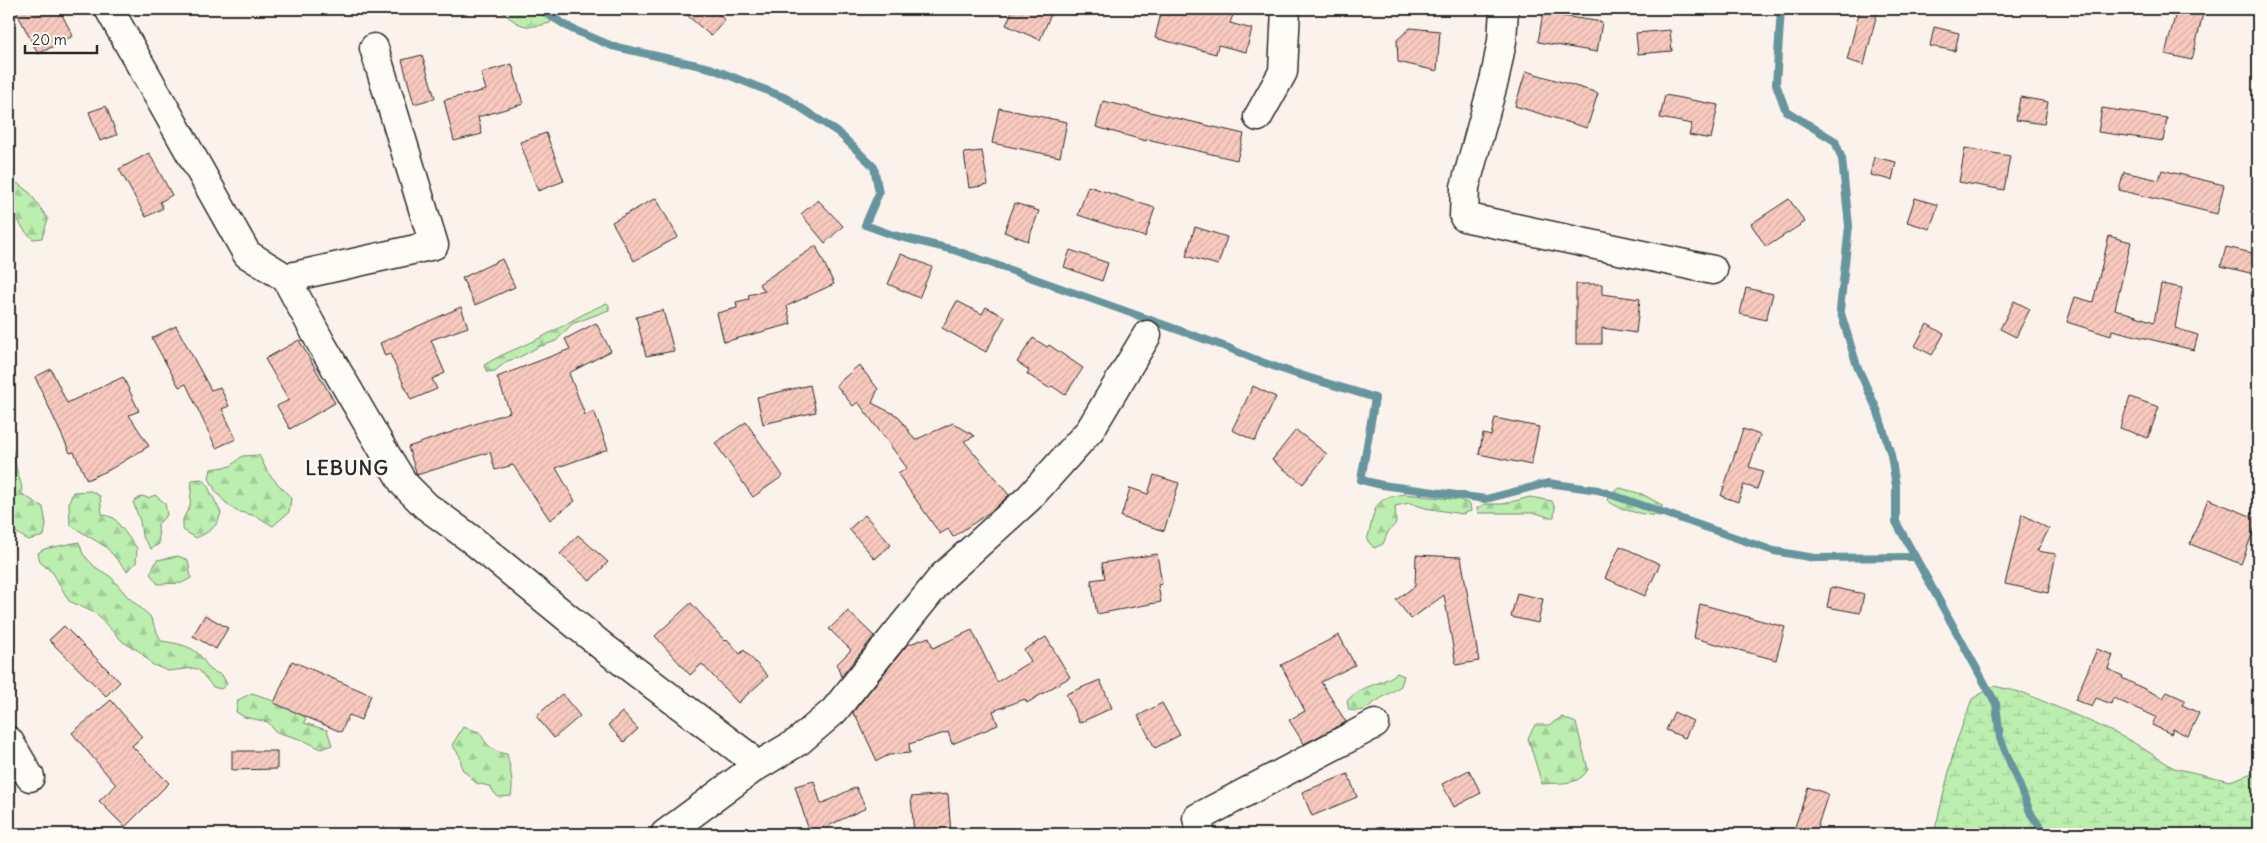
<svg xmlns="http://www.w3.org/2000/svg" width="2267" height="843" font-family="Delius,sans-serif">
	<defs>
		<pattern id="forest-firs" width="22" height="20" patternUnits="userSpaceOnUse" patternTransform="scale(1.25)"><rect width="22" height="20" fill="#bbeeaf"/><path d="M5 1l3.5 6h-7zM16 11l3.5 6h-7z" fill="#a1cc97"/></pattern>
		<pattern id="wetland-marsh" width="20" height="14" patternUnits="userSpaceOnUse" patternTransform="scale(1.25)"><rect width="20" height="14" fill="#bbeeaf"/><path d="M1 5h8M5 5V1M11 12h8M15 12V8" fill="none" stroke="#a1cc97"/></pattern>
		<pattern id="building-hatch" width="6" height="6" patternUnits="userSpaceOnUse" patternTransform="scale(1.25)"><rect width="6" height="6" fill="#f9cabf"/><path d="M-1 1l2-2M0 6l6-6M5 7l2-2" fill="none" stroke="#d6aea4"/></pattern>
	</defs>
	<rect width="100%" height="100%" fill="#fcf2ec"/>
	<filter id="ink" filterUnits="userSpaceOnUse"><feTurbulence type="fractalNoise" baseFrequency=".02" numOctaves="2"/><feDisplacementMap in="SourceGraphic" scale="10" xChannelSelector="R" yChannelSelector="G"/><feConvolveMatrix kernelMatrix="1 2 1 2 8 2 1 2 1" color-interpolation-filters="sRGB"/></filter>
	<g filter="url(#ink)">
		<g fill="url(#forest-firs)" stroke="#738c6d">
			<path d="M9 177 30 193 48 219 42 238 33 239C14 223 9 200 9 177Z"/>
			<path d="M607 303 609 305V310L572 324 556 341 538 347 518 358 507 361 495 371 487 372 484 365C503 353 524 346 544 336 565 325 585 312 607 303Z"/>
			<path d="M9 443C15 454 14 455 16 466 18 478 22 480 22 494L43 507 46 524 44 536 28 540 9 528Z"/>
			<polygon points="259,455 268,473 291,498 289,512 273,526 256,516 236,511 225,502 216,492 209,478 211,469 231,466 242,456"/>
			<path d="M202 479 207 485 221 513C217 528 209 532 196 538L183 530V519L190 506 192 480Z"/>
			<path d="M1620 488 1642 494 1662 505 1661 516C1644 515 1621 511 1608 501L1610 493Z"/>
			<polygon points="91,491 100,496 102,514 114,518 137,548 136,563 127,571 106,547 70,525 69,503 73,492"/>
			<path d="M1405 494 1460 500 1470 504 1471 511 1462 514 1425 508 1410 503 1395 506 1396 523 1388 532 1383 544 1374 548 1367 540C1376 510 1370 498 1405 494Z"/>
			<polygon points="155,495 165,503 167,515 158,524 159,544 151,549 142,536 140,521 133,502 142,496 148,498"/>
			<polygon points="1530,497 1552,501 1555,508 1554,517 1548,517 1536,513 1478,513 1477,508 1485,504 1503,504"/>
			<path d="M79 542 83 554 95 567 111 577 128 597 150 616 161 641C175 643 193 645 202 658 210 669 208 670 222 675L227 684 221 689 213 687 199 670 194 668 168 671 153 665 139 651 123 642 95 613 69 601 53 573 40 562 38 553 44 549Z"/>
			<polygon points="178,556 188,560 191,578 182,583 158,584 150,574 157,560"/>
			<path d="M1397 673 1404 676 1401 686C1393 692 1385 695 1377 701 1365 708 1365 713 1349 710L1347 701C1360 685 1382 685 1397 673Z"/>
			<path d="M252 693C270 698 288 709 306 717L304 723 327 730 332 745 321 749 303 740 276 732 268 722 244 717 236 712 238 700Z"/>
			<path d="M1562 717 1576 723 1588 769C1579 787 1559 782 1542 784L1528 738 1535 725H1549Z"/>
			<path d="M463 727 479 732C487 745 492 752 507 754 510 766 514 785 511 796L498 797 489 786 476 783 462 769 460 756 452 745Z"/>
		</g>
		<g fill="url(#wetland-marsh)" stroke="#738c6d">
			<path d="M499 9H554L550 23C525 30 518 26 499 9Z"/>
			<polygon points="1994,686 2024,693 2096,724 2131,741 2174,768 2230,781 2258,771 2258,834 1934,834 1955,746 1972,699"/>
		</g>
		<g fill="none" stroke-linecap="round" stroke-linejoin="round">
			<g stroke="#66959e" stroke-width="8">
				<path d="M539 9 572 29 612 46 710 68 786 98 839 133 874 167 879 193 865 225 893 235 954 250 1229 348C1275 370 1326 382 1375 398L1361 480 1382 485 1486 499 1548 483 1598 490 1774 551 1815 558 1915 557"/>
				<polyline points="1781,9 1776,84 1786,111 1835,141 1842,159 1849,226 1840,310 1857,366 1878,412 1891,455 1896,486 1896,522 1996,704 2000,738 2031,814 2045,834"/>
			</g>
		</g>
		<g fill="url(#building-hatch)" stroke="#2b2b2b">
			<polygon points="15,9 59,9 73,36 38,54"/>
			<polygon points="680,9 712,9 725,20 711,36"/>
			<polygon points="1013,9 1053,9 1040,40 1006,25"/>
			<polygon points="1162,9 1209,9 1233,15 1230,23 1252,29 1246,52 1218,45 1216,54 1155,38"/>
			<polygon points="1860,9 1878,9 1864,65 1847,60"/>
			<polygon points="2177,9 2204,9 2192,60 2165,54"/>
			<polygon points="1543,13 1602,22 1597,52 1538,42"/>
			<polygon points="1934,27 1959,33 1955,51 1930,46"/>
			<polygon points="1410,28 1440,31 1437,71 1398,62 1397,40"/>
			<polygon points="1670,30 1672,51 1638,54 1636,33"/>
			<polygon points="422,55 435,98 414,104 402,60"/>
			<polygon points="512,64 523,104 478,117 482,134 454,141 444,100 486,90 481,73"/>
			<polygon points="1526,71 1598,93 1587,128 1515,106"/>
			<polygon points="1665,95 1718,105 1711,139 1689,135 1692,124 1660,118"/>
			<polygon points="2020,97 2048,102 2044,124 2016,120"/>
			<polygon points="1103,101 1244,134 1237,160 1147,139 1146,141 1096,127"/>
			<polygon points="106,106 117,135 100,141 89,112"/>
			<polygon points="999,108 1067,122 1060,157 992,143"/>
			<polygon points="2102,108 2167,118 2163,141 2098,132"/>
			<polygon points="546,133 564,181 538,191 520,142"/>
			<polygon points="1965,148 2010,156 2004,190 1959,182"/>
			<polygon points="982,151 988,185 969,188 964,153"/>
			<polygon points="149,153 172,195 160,202 163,208 146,217 119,169"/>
			<polygon points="1874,157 1896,162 1892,180 1870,175"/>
			<polygon points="2162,170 2224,185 2217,214 2119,190 2124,172 2159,180"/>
			<polygon points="1088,186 1155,208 1145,237 1078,215"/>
			<polygon points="656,198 678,237 634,261 612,222"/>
			<polygon points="1915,198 1938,205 1930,229 1907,222"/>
			<polygon points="1789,199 1805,222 1766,247 1751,224"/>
			<polygon points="818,200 843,226 825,243 801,214"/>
			<polygon points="1015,203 1039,211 1028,241 1004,232"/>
			<polygon points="1195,227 1227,237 1218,265 1186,256"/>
			<polygon points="2109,236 2131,242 2115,309 2154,322 2161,284 2182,288 2175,328 2198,335 2194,350 2112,330 2111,336 2067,322 2075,297 2093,302"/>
			<polygon points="816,246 834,284 787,306 791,324 724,342 717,313 737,308 736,302 749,299 748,295 765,291 759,284"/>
			<polygon points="2226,247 2257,254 2254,274 2221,266"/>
			<polygon points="1070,250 1108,263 1102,281 1064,267"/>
			<polygon points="901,254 932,267 919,298 888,284"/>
			<polygon points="502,259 515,287 475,305 462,278"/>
			<polygon points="1576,284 1602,284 1602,294 1640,299 1636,333 1602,328 1602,344 1576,344"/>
			<polygon points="1746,288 1773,294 1766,320 1740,314"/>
			<polygon points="957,301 982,314 986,307 1005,317 986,352 942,328"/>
			<polygon points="2014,301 2030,309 2016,337 2000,329"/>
			<polygon points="461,307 468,327 431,340 445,373 432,379 437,389 411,400 390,354 385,356 380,343"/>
			<polygon points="663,310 674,351 646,356 636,317"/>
			<polygon points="596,323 611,351 569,373 585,415 594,411 608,449 556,468 575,501 550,520 513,465 495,470 490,452 417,475 408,447 510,412 497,377 570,349 565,339"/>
			<polygon points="1927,324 1944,334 1932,355 1915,346"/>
			<polygon points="176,326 211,390 220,387 229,406 222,409 236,439 216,448 186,384 179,387 152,338"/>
			<polygon points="1033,338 1047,347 1049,345 1083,368 1065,395 1052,386 1049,388 1027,374 1029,370 1017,362"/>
			<polygon points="299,340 335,403 290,429 277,406 289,400 265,359"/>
			<polygon points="859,365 878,389 872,403 898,416 915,440 953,423 975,436 964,441 1009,495 993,510 953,537 948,529 940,534 898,474 907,468 858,402 853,406 836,385"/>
			<polygon points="51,369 67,403 123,377 139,411 129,415 149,446 109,470 87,480 74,452 70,453 35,377"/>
			<polygon points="810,385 816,412 763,424 757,397"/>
			<polygon points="1253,386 1276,397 1255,441 1232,430"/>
			<polygon points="2130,397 2159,407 2148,438 2120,428"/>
			<polygon points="1495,418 1539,427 1531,465 1479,454 1483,434 1491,436"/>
			<polygon points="746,422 783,476 753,497 715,443"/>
			<polygon points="1743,429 1760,435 1749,467 1763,471 1757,489 1744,485 1738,502 1721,496"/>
			<polygon points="1296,430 1327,454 1303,484 1272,460"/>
			<polygon points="1154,475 1179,483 1164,531 1121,517 1130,488 1148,494"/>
			<polygon points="2208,499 2258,519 2241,564 2190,544"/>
			<polygon points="2022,514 2049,529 2037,551 2056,554 2048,593 2005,584"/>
			<polygon points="865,515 891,545 875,559 849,529"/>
			<polygon points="578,535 608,562 590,581 560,554"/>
			<polygon points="1620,546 1660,564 1645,596 1605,578"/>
			<polygon points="1157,554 1162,584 1158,585 1161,602 1097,614 1091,580 1105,578 1102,563"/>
			<polygon points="1416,555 1461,557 1479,661 1456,665 1444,595 1411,619 1396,600 1415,586"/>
			<polygon points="1831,587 1864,594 1860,613 1827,607"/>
			<polygon points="1517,593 1543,599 1538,623 1511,617"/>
			<polygon points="691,603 725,641 727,639 740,654 744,650 768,676 738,703 702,664 690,675 655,636"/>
			<polygon points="1700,604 1785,627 1776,660 1694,638"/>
			<polygon points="848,611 874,636 841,677 837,664 851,650 829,629"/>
			<polygon points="205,615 228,628 216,649 193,636"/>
			<polygon points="64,626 120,682 106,696 49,640"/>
			<polygon points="972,630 997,682 1031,661 1024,650 1046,637 1070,677 1027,703 1025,699 993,711 998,725 952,744 948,732 909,744 910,753 889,755 877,761 856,716 854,716 853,712 907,645 929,637 933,648"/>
			<polygon points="1339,635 1355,665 1321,682 1346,722 1304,744 1289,720 1305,711 1281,665"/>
			<polygon points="2097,649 2113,655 2108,669 2123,676 2122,678 2163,698 2167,692 2185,700 2182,705 2199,713 2188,736 2173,729 2171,734 2152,725 2156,717 2113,698 2111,704 2096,698 2092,707 2075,700"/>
			<polygon points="292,661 371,695 361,720 349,715 341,732 274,703"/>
			<polygon points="1100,680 1112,708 1079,723 1066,694"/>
			<polygon points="562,694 580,716 554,738 536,716"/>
			<polygon points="111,700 142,737 132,746 169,783 125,827 99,801 116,785 72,733"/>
			<polygon points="1162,703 1180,735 1155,748 1138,716"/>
			<polygon points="622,712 638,729 624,742 608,725"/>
			<polygon points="1674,712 1693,721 1685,738 1666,730"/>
			<polygon points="232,751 277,751 277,769 232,770"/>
			<polygon points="1469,770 1481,793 1454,807 1442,784"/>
			<polygon points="1348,774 1357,797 1312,816 1302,792"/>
			<polygon points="814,781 821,804 856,787 866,808 828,826 831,834 810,834 795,786"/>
			<polygon points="1808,787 1828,794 1815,834 1794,830"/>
			<polygon points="948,794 951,834 914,834 911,797"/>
		</g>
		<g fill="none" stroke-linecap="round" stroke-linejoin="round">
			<defs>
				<g id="minor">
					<polyline points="109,9 247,254 286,278 322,345 382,448 404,484 426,506 471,539 607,650 745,754 754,768"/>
					<polyline points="1504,9 1502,41 1495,77 1465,187 1464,217 1713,270"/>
					<polyline points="1258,117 1283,72 1286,9"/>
					<polyline points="286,278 434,245 374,48"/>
					<polyline points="9,741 30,777"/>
					<polyline points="665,834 754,768 799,741 834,711 943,576 1029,498 1090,430 1147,335"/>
					<polyline points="1201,834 1197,818 1375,724"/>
				</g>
			</defs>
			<use href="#minor" stroke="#2b2b2b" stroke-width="31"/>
			<use href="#minor" stroke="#fdfcf7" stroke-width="28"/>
		</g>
	</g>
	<g text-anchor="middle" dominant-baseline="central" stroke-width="4" stroke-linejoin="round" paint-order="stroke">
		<g font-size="20" font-weight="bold" letter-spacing="1" fill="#2b2b2b" stroke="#fdfcf7">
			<text x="347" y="467">LEBUNG</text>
		</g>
	</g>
	<rect width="2267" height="843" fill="none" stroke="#fdfcf7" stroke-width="30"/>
	<rect x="15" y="15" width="2237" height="813" fill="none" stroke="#2b2b2b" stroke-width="2" filter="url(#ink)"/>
	<path d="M25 45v8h72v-8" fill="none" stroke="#2b2b2b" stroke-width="2.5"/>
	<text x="32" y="45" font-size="15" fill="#2b2b2b" stroke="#fdfcf7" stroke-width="4" paint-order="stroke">20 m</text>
</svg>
